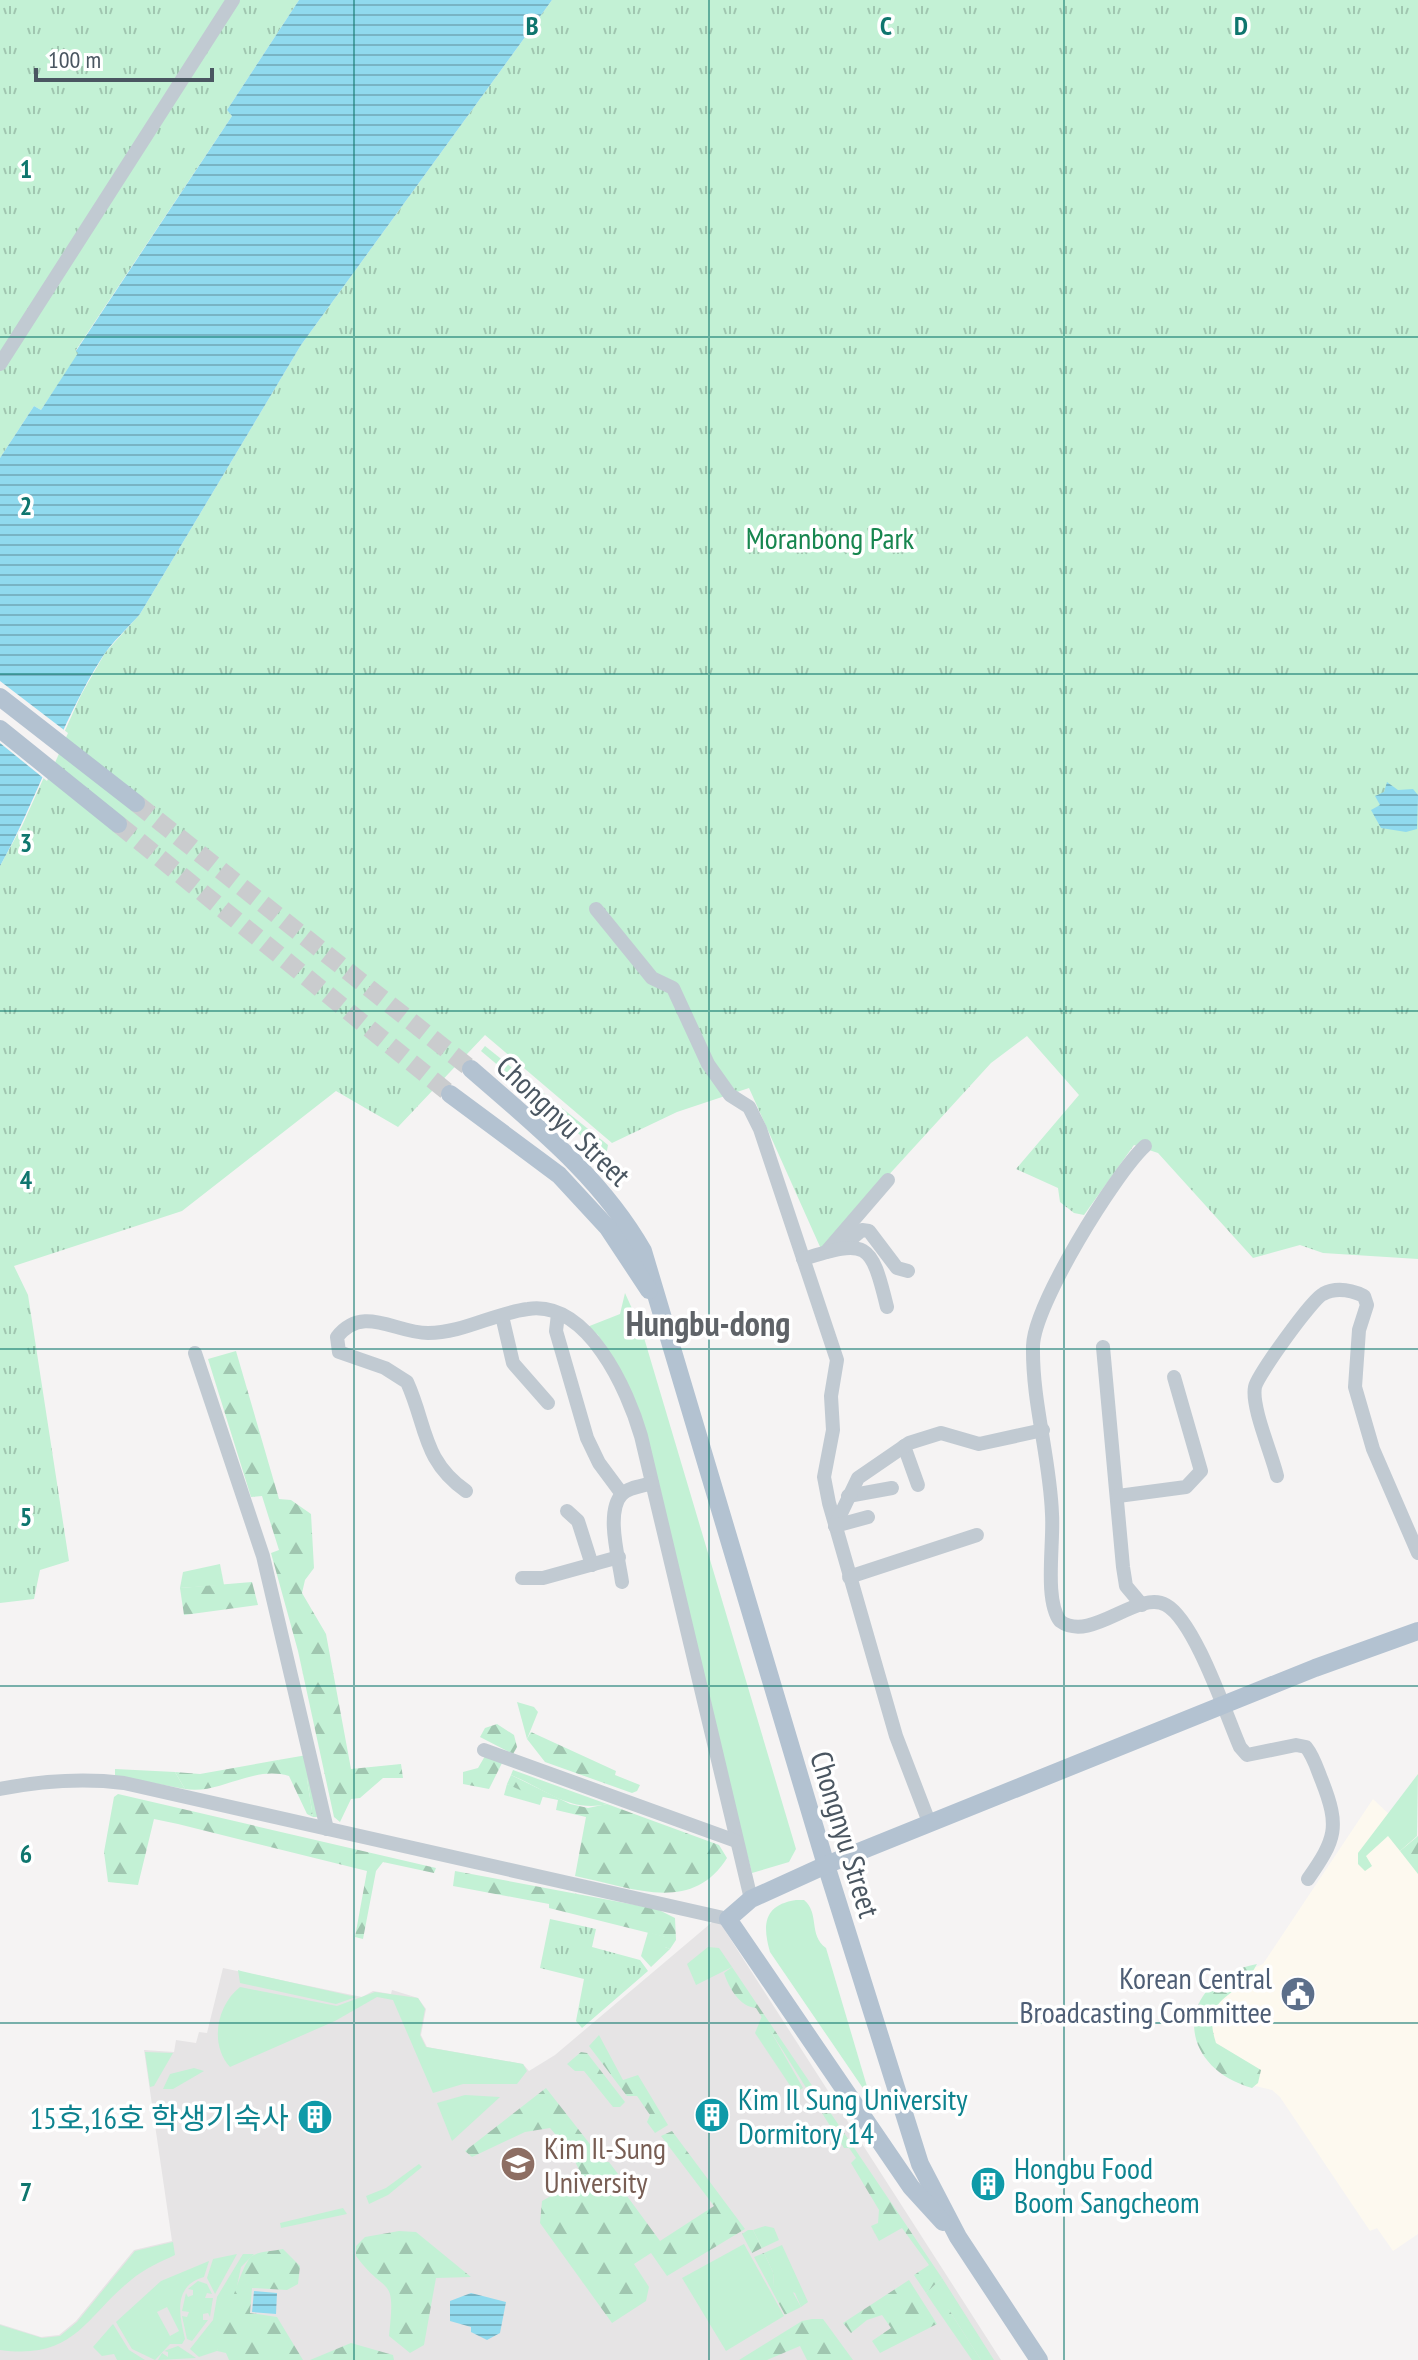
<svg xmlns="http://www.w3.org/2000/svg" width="1418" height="2360" font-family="'PT Sans Narrow','Noto Sans KR',sans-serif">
	<defs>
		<pattern id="forest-firs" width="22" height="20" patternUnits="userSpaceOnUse" patternTransform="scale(2)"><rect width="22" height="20" fill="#c3f1d5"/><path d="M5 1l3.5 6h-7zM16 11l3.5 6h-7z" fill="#a0c6b0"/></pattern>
		<pattern id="park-tufts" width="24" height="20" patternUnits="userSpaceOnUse" patternTransform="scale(2)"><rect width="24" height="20" fill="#c3f1d5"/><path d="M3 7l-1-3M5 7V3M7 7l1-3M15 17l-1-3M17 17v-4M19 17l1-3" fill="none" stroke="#a0c6b0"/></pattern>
		<pattern id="water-rules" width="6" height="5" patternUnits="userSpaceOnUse" patternTransform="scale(2)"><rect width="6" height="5" fill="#90daee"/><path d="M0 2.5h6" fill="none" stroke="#78b4c4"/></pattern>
	</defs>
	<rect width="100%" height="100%" fill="#f5f3f3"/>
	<polygon fill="#fdf9ef" points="1373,1799 1393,1818 1418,1857 1418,2234 1393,2251 1377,2228 1370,2231 1280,2097 1272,2090 1243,2083 1221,2067 1202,2004 1217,1984 1263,1964"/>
	<polygon fill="#e6e4e5" points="717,1918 1001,2360 0,2360 0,2324 41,2337 59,2335 76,2321 134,2250 172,2241 144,2050 174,2052 176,2040 196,2043 199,2032 207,2033 223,1968 362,1997 373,1991 391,1994 392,1990 418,1998 426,2009 421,2035 427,2047 523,2064 529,2071 555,2055"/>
	<g fill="#c3f1d5" fill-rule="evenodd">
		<polygon points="485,1046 608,1145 605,1161 599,1151 481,1051"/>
		<polygon points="625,1293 642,1331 796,1849 789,1862 752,1873 618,1368 598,1335 587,1327 620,1314"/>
		<polygon points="220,1564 224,1585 180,1588 183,1572"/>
		<polygon points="517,1702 534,1707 538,1712 527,1739"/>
		<polygon points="307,1755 318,1813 317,1817 313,1817 307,1779 278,1760"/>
		<polygon points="115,1769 175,1772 185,1789 115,1776"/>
		<path d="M513 1770 607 1804C570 1813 545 1789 511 1775Z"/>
		<polygon points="1418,1774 1417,1836 1400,1851 1388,1836 1366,1856 1372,1866 1365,1871 1358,1864 1358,1853"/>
		<polygon points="507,1784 543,1796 540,1805 504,1795"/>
		<path d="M796 1900H804C820 1913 808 1935 826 1948L871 2100 770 1952C762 1924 764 1905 796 1900Z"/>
		<polygon points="648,1932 666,1937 665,1947 670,1949 651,1967 641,1956"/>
		<polygon points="708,1947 719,1948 732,1967 696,1985 687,1964"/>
		<polygon points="238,1970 241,1971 356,1997 336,2004 240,1983"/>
		<path d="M240 1987 337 2006 375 1992 418 1998 425 2009 420 2035 426 2047 523 2064 527 2071 517 2084H463L433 2093 393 2000 377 1997 335 2021 230 2067C209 2044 217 2005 240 1987Z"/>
		<polygon points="762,2016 803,2088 795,2093 755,2033"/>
		<polygon points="145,2052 173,2053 154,2086 150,2087"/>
		<polygon points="194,2068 204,2071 173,2089 163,2089 170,2074"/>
		<polygon points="465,2095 500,2097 452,2141 437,2103"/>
		<polygon points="419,2164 422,2167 388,2195 369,2204 366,2196 386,2188"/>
		<polygon points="343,2208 347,2214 281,2228 280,2223"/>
		<polygon points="765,2226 774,2228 779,2240 762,2248 753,2230"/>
		<path d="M173 2242 175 2255C160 2262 144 2269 131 2280 84 2318 75 2360 0 2350V2325L42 2338 60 2336 77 2322 135 2251Z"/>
		<polygon points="744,2244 784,2316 726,2351 682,2278"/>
		<polygon points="782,2245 808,2302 801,2307 795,2293 774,2286 773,2272 764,2253"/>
		<polygon points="237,2254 215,2294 207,2278 213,2259"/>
		<polygon points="243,2254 254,2254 241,2267 232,2310 217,2351 199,2357 190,2349 213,2320 217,2297"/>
		<path d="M209 2261 204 2277C173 2286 179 2314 185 2339L182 2344H170L155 2360 132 2349 116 2322 161 2281ZM167 2307 179 2331 170 2336 157 2312Z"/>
		<polygon points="942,2278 994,2360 981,2360 949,2310 934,2305 926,2293"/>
		<polygon points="198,2281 207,2284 212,2294 207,2293 205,2298 213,2298 210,2317 208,2313 203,2314 203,2320 208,2320 192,2341 187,2339 182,2316 187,2317 189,2312 182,2311 186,2293 188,2297 193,2295 193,2290 188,2289"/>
		<polygon points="113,2324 129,2350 145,2360 117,2360 114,2354 102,2356 93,2347"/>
		<polygon points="178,2346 196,2358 158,2360 162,2353 168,2357 168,2352 164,2351"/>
	</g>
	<g fill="url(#forest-firs)">
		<polygon points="236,1351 279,1499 291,1500 311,1514 314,1568 305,1580 302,1593 326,1634 351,1769 401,1764 403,1778 383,1778 360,1798 351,1799 340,1822 334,1817 298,1651 271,1553 279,1550 262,1496 251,1497 208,1359"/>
		<polygon points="252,1582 258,1605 184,1615 180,1588"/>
		<polygon points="497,1724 514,1735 517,1747 513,1754 480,1737 485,1728"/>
		<polygon points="531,1732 616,1771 615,1775 640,1785 637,1791 632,1793 545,1762 527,1739"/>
		<polygon points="485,1756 502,1763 489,1789 463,1784 463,1772 478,1768"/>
		<path d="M278 1760 300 1770 307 1779 313 1817 307 1814 289 1776C252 1765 220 1795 185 1789L175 1772 200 1774Z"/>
		<path d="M511 1775 570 1804 588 1808 607 1804 719 1845 727 1858C692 1915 630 1887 575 1876L586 1817 556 1810 558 1800 529 1794 507 1784Z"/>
		<polygon points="118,1794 436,1868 434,1873 383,1862 376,1871 363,1939 355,1937 367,1871 178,1824 154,1819 138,1885 108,1882 104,1852 114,1797"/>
		<polygon points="1418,1836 1418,1874 1400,1851"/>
		<polygon points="455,1871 657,1909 675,1918 676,1940 670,1949 665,1947 665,1937 549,1908 549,1904 453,1886"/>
		<path d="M1257 1964C1239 2000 1200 1994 1216 2043L1261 2070 1258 2083 1252 2088C1173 2065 1175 1980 1257 1964Z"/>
		<path d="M732 1967 942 2278 926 2293 914 2275 929 2265 902 2228 879 2241 871 2226 878 2223 879 2210 851 2163 856 2158 849 2148H844L756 2008C740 2007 729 1988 724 1973Z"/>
		<polygon points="599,2035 623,2080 638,2075 668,2125 655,2133 647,2122 650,2115 637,2096 627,2096 589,2046"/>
		<polygon points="581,2052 587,2053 625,2102 620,2107 613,2107 584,2071 575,2071 567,2064"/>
		<polygon points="546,2088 604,2162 609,2162 618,2174 616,2181 660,2241 714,2206 661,2136 672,2131 745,2229 667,2276 651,2253 634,2264 649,2287 646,2301 612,2323 540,2223 542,2201 583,2178 571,2153 550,2128 525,2132 472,2157 465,2151"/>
		<polygon points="748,2230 753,2230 762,2248 752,2253 742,2234"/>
		<path d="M399 2231 416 2232 471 2277 436 2278 424 2345 410 2353 389 2336C396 2272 387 2298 356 2256V2246L365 2237Z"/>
		<path d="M283 2249 300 2266 298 2284 287 2290 252 2288 250 2313 277 2317 303 2360H229L226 2353 217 2351C222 2333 241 2263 252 2256 260 2251 274 2251 283 2249Z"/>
		<polygon points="764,2253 773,2272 774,2286 790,2287 801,2307 785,2315 754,2257"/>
		<polygon points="909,2280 937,2324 880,2353 872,2341 891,2328 882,2315 867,2320 851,2333 843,2323"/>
		<polygon points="939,2304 949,2310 981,2360 972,2360 934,2305"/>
		<polygon points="812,2319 823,2319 853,2360 807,2360 800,2346 767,2360 739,2360 802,2321"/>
		<polygon points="351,2343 393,2355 394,2360 310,2360"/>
	</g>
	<g fill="url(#park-tufts)">
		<polygon points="0,0 299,0 227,110 232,116 76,350 79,353 41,410 34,406 0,458"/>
		<polygon points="552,0 1418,0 1418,1259 1323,1253 1300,1245 1253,1258 1158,1153 1134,1145 1084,1215 1074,1213 1060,1202 1058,1188 1016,1169 1079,1095 1027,1036 991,1063 821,1249 749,1088 677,1112 612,1143 485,1035 398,1127 336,1091 182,1211 14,1266 28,1295 69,1561 40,1570 34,1599 0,1603 0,866 22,826 81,695 105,653 140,614 301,345"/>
		<polygon points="550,1919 596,1929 592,1947 640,1960 648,1971 582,2028 576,2021 584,1979 540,1968"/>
	</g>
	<g fill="url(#water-rules)">
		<path d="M299 0H552L301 345 140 614C128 628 113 641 103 656 61 721 38 798 0 866V458L34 406 41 410 78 353 76 351 232 116 227 110Z"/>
		<polygon points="1387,782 1398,790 1413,789 1418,795 1417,829 1406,832 1381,828 1371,810 1380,805 1375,796 1384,792"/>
		<polygon points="254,2291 277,2293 276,2314 252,2312"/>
		<polygon points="471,2293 506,2302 500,2333 487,2340 471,2332 471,2327 450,2321 450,2301"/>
	</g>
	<polygon fill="#f5f3f3" points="0,681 68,733 47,781 0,743"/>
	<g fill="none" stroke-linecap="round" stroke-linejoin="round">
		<g stroke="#caccce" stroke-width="18" stroke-dasharray="18 9" stroke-linecap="butt">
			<polyline points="136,803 471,1069"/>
			<polyline points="118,824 450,1094"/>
		</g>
		<g stroke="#c1cad2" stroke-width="14">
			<polyline points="0,364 233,0"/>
			<polyline points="596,909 652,978 673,988 708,1064 730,1095 749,1107 760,1129 837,1360 831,1396 833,1430 824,1477 829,1503 896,1736 929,1822"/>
			<path d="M1145 1146C1114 1175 1034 1305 1033 1346 1032 1402 1050 1458 1052 1514 1054 1544 1044 1599 1060 1621 1091 1644 1138 1589 1166 1605 1195 1621 1226 1715 1240 1747L1247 1755 1296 1745 1306 1747C1314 1757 1317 1769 1322 1781 1340 1827 1336 1839 1308 1879"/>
			<polyline points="843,1246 862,1230 869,1231 897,1268 908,1271"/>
			<polyline points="826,1252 888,1180"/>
			<path d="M803 1259C867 1239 871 1241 887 1307"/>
			<polyline points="558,1314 556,1331 587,1438 599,1463 622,1494"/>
			<polyline points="502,1316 513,1363 548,1403"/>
			<polyline points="1103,1347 1123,1567 1126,1586 1142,1605"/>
			<polyline points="195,1353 263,1556 327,1829"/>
			<polyline points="904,1446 918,1485"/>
			<path d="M1277 1476C1272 1454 1251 1407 1255 1387 1257 1376 1312 1299 1323 1294 1336 1287 1351 1290 1364 1296L1367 1305 1359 1330 1355 1387 1373 1449 1418 1553"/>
			<path d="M466 1491C422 1460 427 1426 407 1382L385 1368 339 1352 337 1337C363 1304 395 1333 428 1333 463 1333 494 1313 528 1309 588 1300 628 1391 641 1436L751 1899"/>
			<polyline points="848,1496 892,1488"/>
			<polyline points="1118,1496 1186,1487 1201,1471 1174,1377"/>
			<polyline points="567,1511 578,1521 592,1565"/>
			<polyline points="835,1526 858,1478 909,1443 941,1433 979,1444 1043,1430"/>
			<polyline points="835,1526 868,1517"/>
			<polyline points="849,1577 977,1535"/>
			<polyline points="522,1578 543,1578 619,1557"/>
			<path d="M622 1582C619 1559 605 1512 622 1494 629 1487 643 1486 652 1483"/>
			<polyline points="484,1750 736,1841"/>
			<path d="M0 1789C41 1781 82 1778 124 1783L728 1919"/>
		</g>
		<g stroke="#b3c2d1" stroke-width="18">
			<polyline points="0,697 136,803"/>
			<polyline points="0,729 118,824"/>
			<path d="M471 1069C535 1125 601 1177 643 1251L826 1865 920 2164 958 2237 1039 2360"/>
			<polyline points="450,1094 559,1175 608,1228 649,1290"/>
			<polyline points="943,2222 911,2187 728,1919 751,1899 826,1865 1315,1668 1418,1631"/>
		</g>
	</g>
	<path fill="none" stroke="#0f766e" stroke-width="2" stroke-opacity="0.55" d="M354 0V2360M709 0V2360M1064 0V2360M0 337H1418M0 674H1418M0 1011H1418M0 1349H1418M0 1686H1418M0 2023H1418"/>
	<defs>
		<symbol id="civic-disc" viewBox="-11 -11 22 22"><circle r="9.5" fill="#5c6f8a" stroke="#fff"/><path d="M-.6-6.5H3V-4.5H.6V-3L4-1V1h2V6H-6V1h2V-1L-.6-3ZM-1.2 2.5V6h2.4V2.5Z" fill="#fff"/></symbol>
		<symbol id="building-disc" viewBox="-11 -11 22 22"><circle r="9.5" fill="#0f9aa8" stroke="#fff"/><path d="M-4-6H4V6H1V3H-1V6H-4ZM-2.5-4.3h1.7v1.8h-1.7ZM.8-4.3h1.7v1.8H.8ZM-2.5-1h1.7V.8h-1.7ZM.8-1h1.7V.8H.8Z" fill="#fff"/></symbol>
		<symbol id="university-disc" viewBox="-11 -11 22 22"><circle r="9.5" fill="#8d6e63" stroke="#fff"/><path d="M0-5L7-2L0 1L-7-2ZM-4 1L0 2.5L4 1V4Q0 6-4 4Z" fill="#fff"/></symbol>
	</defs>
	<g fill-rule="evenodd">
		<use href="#civic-disc" x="1278" y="1974" width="40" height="40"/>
		<use href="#building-disc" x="692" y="2095" width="40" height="40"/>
		<use href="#building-disc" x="295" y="2097" width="40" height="40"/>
		<use href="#university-disc" x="498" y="2144" width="40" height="40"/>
		<use href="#building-disc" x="968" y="2164" width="40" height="40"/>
	</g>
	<g text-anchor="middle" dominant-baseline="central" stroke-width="7" stroke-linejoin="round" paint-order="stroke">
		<g font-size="30" fill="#17864f" stroke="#fff">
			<text x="830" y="537">Moranbong Park</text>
		</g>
		<g font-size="30" fill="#4a5661" stroke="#fff">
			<text transform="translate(564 1120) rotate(44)">Chongnyu Street</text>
			<text transform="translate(846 1834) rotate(73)">Chongnyu Street</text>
		</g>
		<g font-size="30" fill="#4e5e75" stroke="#fff" text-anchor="end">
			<text x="1272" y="1977">Korean Central<tspan x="1272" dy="34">Broadcasting Committee</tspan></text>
		</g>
		<g font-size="30" fill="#0d838f" stroke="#fff" text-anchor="start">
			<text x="738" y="2098">Kim Il Sung University<tspan x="738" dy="34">Dormitory 14</tspan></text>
			<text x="289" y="2117" text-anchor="end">15호,16호 학생기숙사</text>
			<text x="1014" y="2167">Hongbu Food<tspan x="1014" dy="34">Boom Sangcheom</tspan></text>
		</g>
		<g font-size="30" fill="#785e54" stroke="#fff" text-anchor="start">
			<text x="544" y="2147">Kim Il-Sung<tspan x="544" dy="34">University</tspan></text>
		</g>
		<g font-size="34" font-weight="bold" fill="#5f6368" stroke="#fff">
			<text x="708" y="1323">Hungbu-dong</text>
		</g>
	</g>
	<g font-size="26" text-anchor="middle" font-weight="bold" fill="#0f766e" stroke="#fff" stroke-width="7" stroke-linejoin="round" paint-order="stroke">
		<text x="532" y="35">B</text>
		<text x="886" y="35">C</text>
		<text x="1241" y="35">D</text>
		<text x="26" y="178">1</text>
		<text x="26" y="515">2</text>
		<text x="26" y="852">3</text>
		<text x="26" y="1189">4</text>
		<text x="26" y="1526">5</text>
		<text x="26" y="1863">6</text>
		<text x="26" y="2201">7</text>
	</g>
	<path d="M36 68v12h176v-12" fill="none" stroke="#4a5661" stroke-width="4"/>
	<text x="48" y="68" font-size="24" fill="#4a5661" stroke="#ffffff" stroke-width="6" paint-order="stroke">100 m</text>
</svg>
